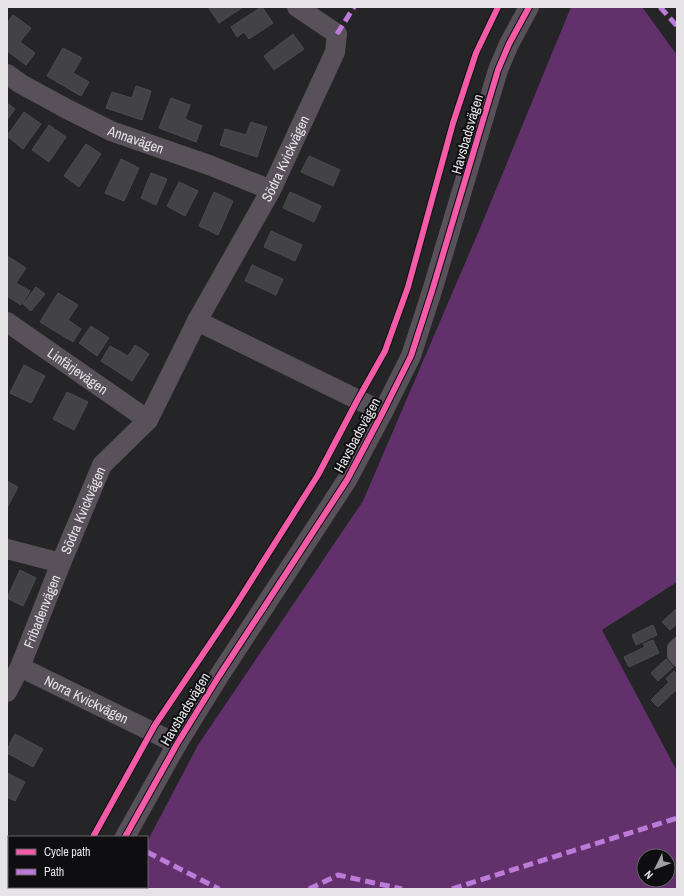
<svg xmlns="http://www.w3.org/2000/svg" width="684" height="896" font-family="'Archivo Narrow',sans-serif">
	<rect width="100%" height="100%" fill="#252426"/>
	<path fill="#62316c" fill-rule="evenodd" d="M571 7H642L677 55V582L602 630 677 771V889H122L123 887H147V842L198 745 363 501 481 226ZM644 856H668V880H644Z"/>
	<g fill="#434244" stroke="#4d4c4d">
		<polygon points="208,7 243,7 219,23"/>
		<polygon points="261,7 262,7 273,23 249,39 244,32 237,37 231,27"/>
		<polygon points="13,15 31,28 20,42 35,53 26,65 7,51 7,23"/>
		<polygon points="293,34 304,49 274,70 264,56"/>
		<polygon points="63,48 82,58 73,73 89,82 81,96 47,76"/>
		<polygon points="136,86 151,91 142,120 106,108 112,92 132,98"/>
		<polygon points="171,98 190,105 185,119 202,126 196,142 159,128"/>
		<polygon points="7,103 15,109 7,120"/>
		<polygon points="24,112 41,124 23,149 7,136"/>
		<polygon points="251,122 267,127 257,157 220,145 225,129 246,135"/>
		<polygon points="49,125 66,137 49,162 32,150"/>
		<polygon points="86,144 101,154 79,187 64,176"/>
		<polygon points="309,156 340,170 333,186 301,172"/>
		<polygon points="121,159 139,168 124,201 105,193"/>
		<polygon points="151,173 167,179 156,205 141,198"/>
		<polygon points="179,182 198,191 185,216 167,206"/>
		<polygon points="214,192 233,201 218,235 199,226"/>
		<polygon points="290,192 321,206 314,222 283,208"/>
		<polygon points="271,231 302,245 295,261 264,247"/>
		<polygon points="7,256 26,268 16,283 30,291 21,305 7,296"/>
		<polygon points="252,265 283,279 276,295 245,281"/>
		<polygon points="36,287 45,294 31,311 23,304"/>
		<polygon points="58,293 78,305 68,320 81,329 73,342 40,322"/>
		<polygon points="91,326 109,338 97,356 79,343"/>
		<polygon points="135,345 149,354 132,381 101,361 110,346 128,356"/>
		<polygon points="24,365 45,376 31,403 10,393"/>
		<polygon points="67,392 88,402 74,430 53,419"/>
		<polygon points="7,481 18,487 7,508"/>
		<polygon points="20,570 36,578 23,606 7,598"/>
		<polygon points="676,609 677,624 670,630 662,622"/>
		<polygon points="653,625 657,635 636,645 632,635"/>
		<polygon points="653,640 659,653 629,667 624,657 645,647 643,644"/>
		<polygon points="666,659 673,667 658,681 651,673"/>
		<polygon points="674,671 677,675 677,689 658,707 651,700 669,682 666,679"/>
		<polygon points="15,734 43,749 33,767 7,753 7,749"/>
		<polygon points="7,773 25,782 15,801 7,797"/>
	</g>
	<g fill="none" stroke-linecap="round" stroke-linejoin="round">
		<polyline stroke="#58515a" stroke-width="10" points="677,642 672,647 672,656 677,662"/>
		<g stroke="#58515a" stroke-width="20">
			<path id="s1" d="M7 74 21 84 67 109 111 131 209 165 271 190"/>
			<polyline points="197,321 383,412"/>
			<path id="s2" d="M7 322 148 420"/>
			<polyline points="7,549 61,563"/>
			<path id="s3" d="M20 667 177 744"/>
			<path id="s4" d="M7 692 20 667 61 563 102 465 148 420 197 321 271 190 335 52 337 34 297 7"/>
			<polyline points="125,837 177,744 219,676 347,480 383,412 411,356 432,291 498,70 509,44 529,7"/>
			<polyline points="98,889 99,887"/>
		</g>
		<g stroke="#bd7bd9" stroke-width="5" stroke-dasharray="10 5" stroke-linecap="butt">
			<polyline points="660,7 677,26"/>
			<polyline points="337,34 354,7"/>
			<polyline points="147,852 219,889"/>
			<polyline points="65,889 66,887"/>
			<polyline points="309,889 338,875 402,889"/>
			<polyline points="452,889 677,818"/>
		</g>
		<defs>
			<g id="cycleway">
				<polyline points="93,837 155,725 232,611 318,475 358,399 385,351 408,287 453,123 476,53 498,7"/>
				<polyline points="125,837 177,744 219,676 347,480 383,412 411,356 432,291 498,70 509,44 529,7"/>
			</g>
		</defs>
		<use href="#cycleway" stroke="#0e0d0f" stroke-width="8"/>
		<use href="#cycleway" stroke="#f35aa7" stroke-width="6"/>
	</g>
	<g text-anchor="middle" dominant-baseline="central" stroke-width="4" stroke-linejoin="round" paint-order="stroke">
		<g font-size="14" fill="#e5e3e6" stroke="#0e0d0f">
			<text transform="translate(467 134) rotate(-74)">Havsbadsvägen</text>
			<text stroke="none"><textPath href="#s1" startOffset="145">Annavägen</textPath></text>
			<text stroke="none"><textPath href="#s4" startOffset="606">Södra Kvickvägen</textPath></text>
			<text stroke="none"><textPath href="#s2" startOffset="86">Linfärjevägen</textPath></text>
			<text transform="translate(357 435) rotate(-62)">Havsbadsvägen</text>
			<text stroke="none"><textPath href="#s4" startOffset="197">Södra Kvickvägen</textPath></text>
			<text stroke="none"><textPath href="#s4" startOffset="88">Fribadenvägen</textPath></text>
			<text stroke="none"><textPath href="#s3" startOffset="74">Norra Kvickvägen</textPath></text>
			<text transform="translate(185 709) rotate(-59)">Havsbadsvägen</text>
		</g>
	</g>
	<rect width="684" height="896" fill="none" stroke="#e5e3e6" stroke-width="16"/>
	<rect x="8" y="836" width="140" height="52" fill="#0e0d0f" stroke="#646365"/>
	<rect x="16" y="849" width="20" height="6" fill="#f35aa7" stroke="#646365"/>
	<text x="44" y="856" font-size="12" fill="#e5e3e6">Cycle path</text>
	<rect x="16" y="869" width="20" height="6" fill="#bd7bd9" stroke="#646365"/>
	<text x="44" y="876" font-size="12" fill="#e5e3e6">Path</text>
	<g transform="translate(656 868) rotate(227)"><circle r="19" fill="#0e0d0f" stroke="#646365"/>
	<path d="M0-3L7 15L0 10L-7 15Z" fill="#a2a0a3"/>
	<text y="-6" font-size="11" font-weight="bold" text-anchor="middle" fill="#e5e3e6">N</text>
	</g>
</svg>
